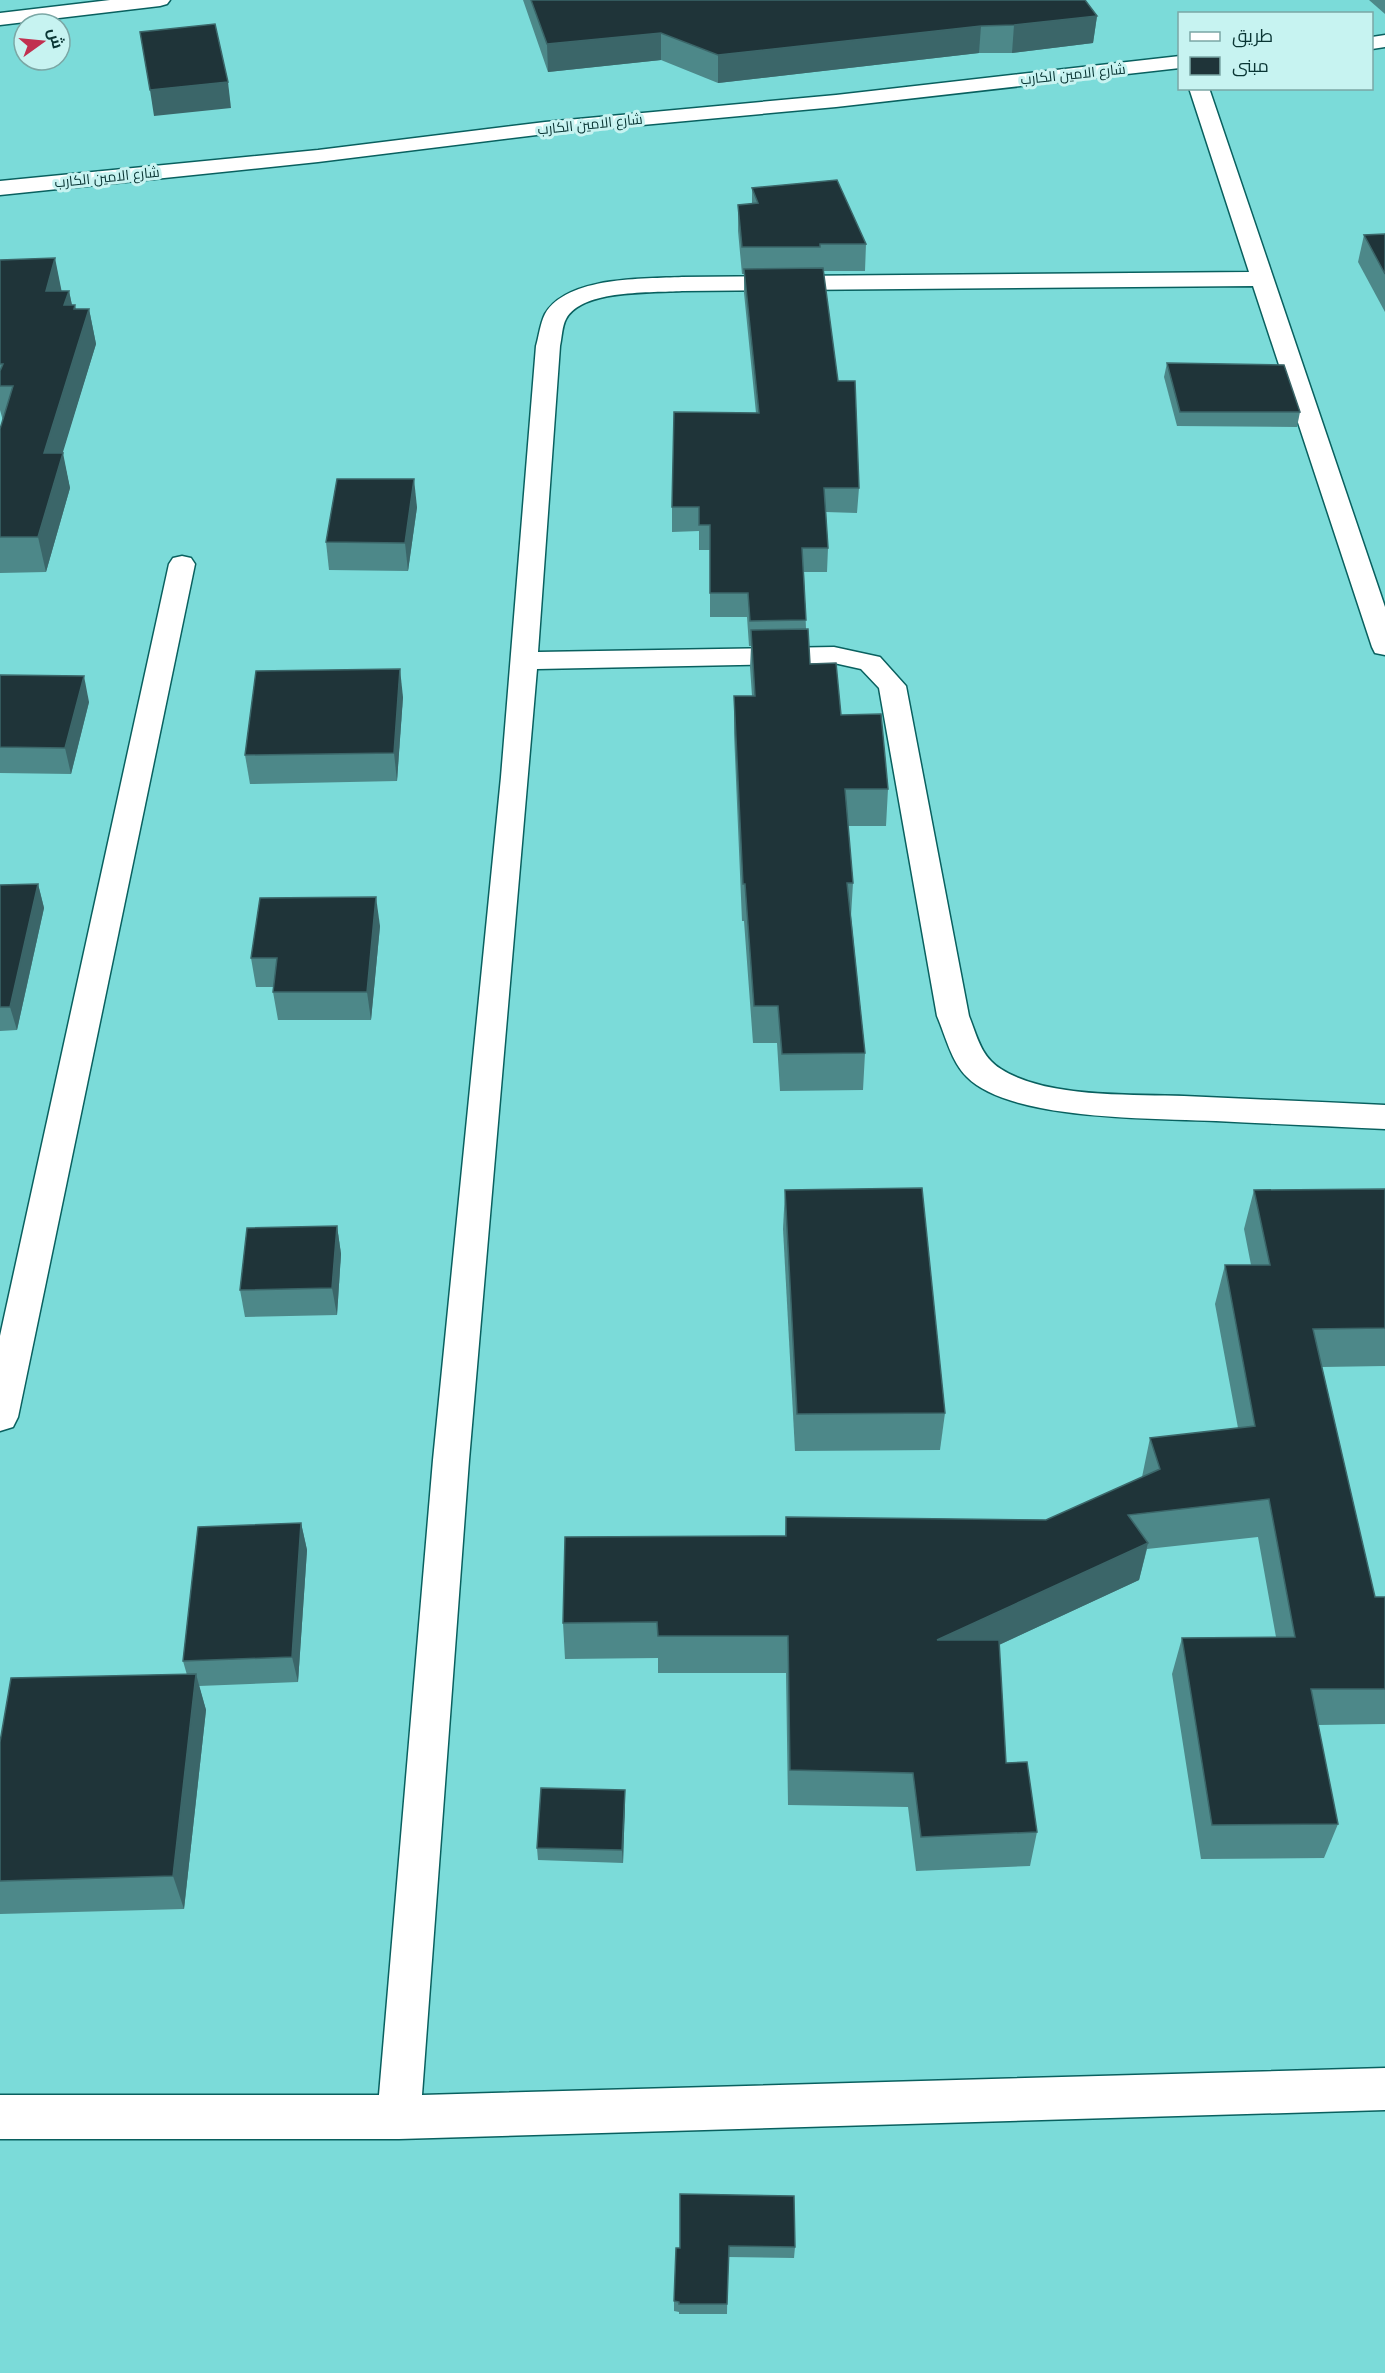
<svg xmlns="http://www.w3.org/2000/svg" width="1385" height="2373" font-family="Mulish,Cairo,sans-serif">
	<rect width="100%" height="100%" fill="#7bdbd9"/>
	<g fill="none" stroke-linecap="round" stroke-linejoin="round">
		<defs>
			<g id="minor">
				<polygon points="110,0 170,0 167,4 160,6 0,25 0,13"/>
				<path d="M1189 88H1209L1385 607V655L1375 653 1372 647 1253 286 682 291C653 293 582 289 566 319 562 326 562 337 560 346L538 652 834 647 880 657 906 686 969 1016C977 1036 981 1057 1001 1069 1046 1098 1131 1094 1184 1096 1251 1099 1318 1102 1385 1105V1129C1329 1126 1272 1124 1216 1121 1156 1118 1010 1121 967 1077 951 1061 946 1037 937 1016L879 688 861 669 834 663 537 669 469 1460 422 2095 1385 2068V2110L399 2139H0V2095H379L433 1460 501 777 536 346C539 336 540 324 545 314 567 276 644 279 682 277L1249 272Z"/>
				<polygon points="182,556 191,558 195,564 18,1417 13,1427 0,1431 0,1336 169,564 173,558"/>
			</g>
			<g id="tertiary">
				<polygon points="1385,35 1385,47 1372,49 1372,37"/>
				<polygon points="1180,56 1180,68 836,107 545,134 318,162 0,195 0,181 318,150 545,122 836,95"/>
			</g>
		</defs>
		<use href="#minor" stroke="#09605f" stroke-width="3"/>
		<use href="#tertiary" stroke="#09605f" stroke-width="3"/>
		<use href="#minor" fill="#fff" fill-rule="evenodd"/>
		<use href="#tertiary" fill="#fff" fill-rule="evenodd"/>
	</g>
	<g fill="#4d8889">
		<polygon points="523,0 1085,0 1097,16 1093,43 1012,53 979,53 718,83 661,60 548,72"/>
		<polygon points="1369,0 1385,0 1385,14"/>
		<polygon points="752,188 866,244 865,271 823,271 838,381 859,488 857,513 826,512 828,548 827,572 804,572 806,629 810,664 841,715 888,789 886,826 848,826 853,883 851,916 865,1053 863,1090 780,1091 777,1043 753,1043 744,921 742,921 734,733 734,696 752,696 750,667 751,646 749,646 747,617 710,617 710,550 699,550 699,531 672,532 672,507 756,413 744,293 744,274 742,274 738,231 738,205 752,204"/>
		<polygon points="1385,234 1385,312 1358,262 1364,235"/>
		<polygon points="0,260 61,291 69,291 72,305 76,309 89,309 96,344 62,453 70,488 46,572 0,573 0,429 3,421 0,410"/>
		<polygon points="1167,363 1300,412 1297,427 1177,426 1164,377"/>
		<polygon points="417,507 408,571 329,570 326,542"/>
		<polygon points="0,675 89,702 71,774 0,773"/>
		<polygon points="403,697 397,781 250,784 245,755"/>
		<polygon points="38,884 44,908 17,1030 0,1031 0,885"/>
		<polygon points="380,926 371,1020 278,1020 273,992 274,987 256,987 251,958"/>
		<polygon points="1385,1189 1385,1366 1322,1367 1375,1597 1385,1597 1385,1724 1318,1725 1338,1824 1324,1858 1201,1859 1172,1674 1182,1638 1276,1637 1258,1537 1147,1549 1139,1580 999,1645 1006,1763 1037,1832 1030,1866 916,1871 908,1807 788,1805 786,1673 658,1673 658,1658 565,1659 563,1623 785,1536 786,1517 1046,1520 1142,1477 1150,1438 1238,1428 1215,1304 1225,1265 1251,1265 1244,1229 1254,1190"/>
		<polygon points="785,1190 945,1413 940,1450 795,1451 783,1229"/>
		<polygon points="337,1226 341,1254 337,1315 245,1317 240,1290"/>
		<polygon points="301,1523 307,1550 298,1682 199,1686 206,1710 184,1909 0,1914 0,1742 187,1675 183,1661"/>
		<polygon points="625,1790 625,1803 623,1863 538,1860 537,1848"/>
		<polygon points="680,2194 795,2247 794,2258 728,2257 727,2314 679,2314 679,2312 674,2311 674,2301 680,2248"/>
	</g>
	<g fill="#3b6669">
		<polygon points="1097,16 1093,43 1012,53 1014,25"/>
		<polygon points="981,26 979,53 718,83 718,55"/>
		<polygon points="661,33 661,60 548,72 547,44"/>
		<polygon points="228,82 231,108 154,116 150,90"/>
		<polygon points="55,258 62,293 46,291"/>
		<polygon points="69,291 76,325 64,305"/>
		<polygon points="75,305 81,334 89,309 96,344 52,488 44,453"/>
		<polygon points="63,453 70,488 46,572 38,537"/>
		<polygon points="414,479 417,507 408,571 405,543"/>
		<polygon points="400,669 403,697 397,781 394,753"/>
		<polygon points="84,676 89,702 71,774 65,748"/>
		<polygon points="38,884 44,908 17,1030 10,1007"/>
		<polygon points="376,897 380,926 371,1020 367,992"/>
		<polygon points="337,1226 341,1254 337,1315 332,1288"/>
		<polygon points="301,1523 307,1550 298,1682 292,1657"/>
		<polygon points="1148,1543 1139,1580 932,1676 937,1640"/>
		<polygon points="196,1674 206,1710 184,1909 173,1876"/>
		<polygon points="625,1790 625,1803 623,1863 622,1850"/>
	</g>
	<g fill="#1f3439" stroke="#3b6669" stroke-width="1.5">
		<polygon points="531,0 1085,0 1097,16 1014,25 981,26 718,55 661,33 547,44"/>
		<polygon points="215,24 228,82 150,90 140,32"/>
		<polygon points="837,180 866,244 820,244 820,247 742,247 738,205 758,203 752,188"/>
		<polygon points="1385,234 1385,274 1364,235"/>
		<polygon points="55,258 46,291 69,291 64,305 75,305 74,309 89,309 44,453 63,453 38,537 0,537 0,429 13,386 0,386 0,371 3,364 0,364 0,260"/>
		<polygon points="823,268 838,381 855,381 859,488 824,488 828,548 802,548 806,620 750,621 748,593 710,593 710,525 699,525 699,507 672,507 674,412 759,413 744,269"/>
		<polygon points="1167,363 1284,365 1300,412 1180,412"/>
		<polygon points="337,479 414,479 405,543 326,542"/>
		<polygon points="808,629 810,664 836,663 841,715 881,714 888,789 845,789 853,883 847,883 865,1053 782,1054 778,1006 754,1006 745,884 743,884 734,696 755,696 751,630"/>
		<polygon points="400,669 394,753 245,755 256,671"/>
		<polygon points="0,675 84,676 65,748 0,747"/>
		<polygon points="38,884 10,1007 0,1007 0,885"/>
		<polygon points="376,897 367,992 273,992 277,958 251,958 260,898"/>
		<polygon points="922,1188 945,1413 797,1414 785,1190"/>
		<polygon points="1385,1189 1385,1328 1313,1329 1375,1597 1385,1597 1385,1689 1311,1689 1338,1824 1212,1825 1182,1638 1295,1637 1269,1499 1128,1515 1148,1543 937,1640 999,1640 1006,1763 1027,1762 1037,1832 921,1837 913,1773 790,1770 788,1636 658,1636 657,1622 563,1623 565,1537 786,1536 786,1517 1046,1520 1160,1469 1150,1438 1255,1426 1225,1265 1270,1265 1254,1190"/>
		<polygon points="337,1226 332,1288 240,1290 247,1228"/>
		<polygon points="301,1523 292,1657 183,1661 198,1527"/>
		<polygon points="196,1674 173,1876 0,1881 0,1742 11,1678"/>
		<polygon points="541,1788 625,1790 622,1850 537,1848"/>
		<polygon points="680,2194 794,2196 795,2247 729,2246 727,2304 679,2304 679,2302 674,2301 676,2248 680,2248"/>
	</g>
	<g text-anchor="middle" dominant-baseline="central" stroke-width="6" stroke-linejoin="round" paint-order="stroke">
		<g font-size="14" fill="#093534" stroke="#c7f3f1">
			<text transform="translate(1073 74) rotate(-6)">شارع الامين الكارب</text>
			<text transform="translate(590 124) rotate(-6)">شارع الامين الكارب</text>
			<text transform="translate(107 177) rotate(-6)">شارع الامين الكارب</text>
		</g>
	</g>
	<rect x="1178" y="12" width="195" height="78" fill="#c7f3f1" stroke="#7ba7a5" stroke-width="1.5"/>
	<rect x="1190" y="32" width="30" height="9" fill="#ffffff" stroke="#7ba7a5" stroke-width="1.5"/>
	<text x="1232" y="42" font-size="18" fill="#093534">طريق</text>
	<rect x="1190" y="57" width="30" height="18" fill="#1f3439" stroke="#7ba7a5" stroke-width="1.5"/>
	<text x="1232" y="72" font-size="18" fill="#093534">مبنى</text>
	<g transform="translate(42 42) rotate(75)"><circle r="28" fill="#c7f3f1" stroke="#7ba7a5" stroke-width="1.5"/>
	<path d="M0-4.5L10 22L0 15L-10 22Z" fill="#c13050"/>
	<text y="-9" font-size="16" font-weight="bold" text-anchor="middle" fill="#093534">ش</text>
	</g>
</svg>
